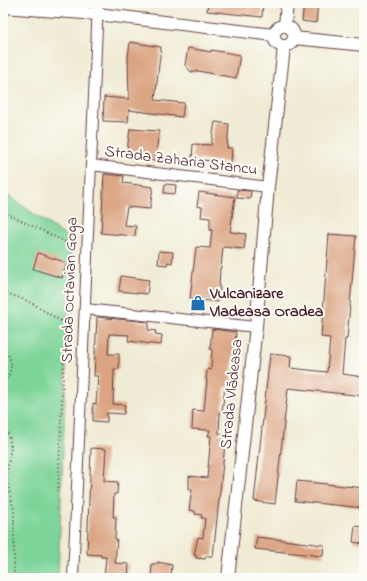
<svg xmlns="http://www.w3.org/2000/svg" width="367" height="581" font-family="'Indie Flower',sans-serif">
	<rect width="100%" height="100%" fill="#fdfcf7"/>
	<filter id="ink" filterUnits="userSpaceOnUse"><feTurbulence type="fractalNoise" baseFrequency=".025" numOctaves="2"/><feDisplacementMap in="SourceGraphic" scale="8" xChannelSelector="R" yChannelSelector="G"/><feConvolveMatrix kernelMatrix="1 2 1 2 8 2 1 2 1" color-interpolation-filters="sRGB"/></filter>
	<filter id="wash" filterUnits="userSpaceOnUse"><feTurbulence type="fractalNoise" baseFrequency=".012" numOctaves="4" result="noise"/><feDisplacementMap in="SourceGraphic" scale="16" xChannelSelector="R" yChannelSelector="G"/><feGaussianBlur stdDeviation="0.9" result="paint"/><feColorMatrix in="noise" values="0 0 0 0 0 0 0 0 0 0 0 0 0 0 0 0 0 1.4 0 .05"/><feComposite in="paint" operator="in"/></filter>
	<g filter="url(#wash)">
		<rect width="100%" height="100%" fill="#f0ebd4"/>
		<polygon fill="#7dd498" stroke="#647a62" points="3,192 71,240 58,578 3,578"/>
		<g id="blocks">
			<g fill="#dba584">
				<polygon points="208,3 263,3 262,17 207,11"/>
				<polygon points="304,3 318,3 316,23 302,21"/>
				<polygon points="130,42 161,47 155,100 184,103 182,117 129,110 128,122 103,121 104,97 129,99 128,57"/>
				<polygon points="188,48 211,52 211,50 240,55 236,78 198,71 191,72 185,65"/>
				<polygon points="215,122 229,124 227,148 232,148 231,163 192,159 193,144 211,145"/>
				<polygon points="130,129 159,131 155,161 126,157"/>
				<polygon points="104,174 124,176 123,183 153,187 150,209 127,207 124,225 136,226 135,236 101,233"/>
				<polygon points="165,184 176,185 175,194 164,193"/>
				<polygon points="237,190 251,191 250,199 237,198"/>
				<polygon points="199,192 235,197 230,232 246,234 244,249 223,247 221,268 220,268 219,288 220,288 218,302 190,299 196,247 210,248 212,230 210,230 210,218 201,217 202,207 197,206"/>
				<polygon points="329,234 356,236 347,339 345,339 342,374 364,377 364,396 288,388 275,504 254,501 270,354 291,356 290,368 327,372 330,338 321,337"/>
				<polygon points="159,251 173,252 172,263 168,262 167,265 158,264"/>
				<polygon points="38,253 67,263 62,278 33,269"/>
				<polygon points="121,276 149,280 147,294 119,291"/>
				<polygon points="97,317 149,322 148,330 156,331 155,334 162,335 161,345 128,341 129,335 109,334 108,354 119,354 119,369 114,369 113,404 125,405 124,414 107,413 107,422 93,421 93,403 96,404 97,391 98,376 94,376"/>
				<polygon points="212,329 236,332 230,387 225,387 222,412 220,412 219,434 226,435 213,556 206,556 205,559 196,558 196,555 194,555 198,537 203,538 205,518 201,518 202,515 195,514 195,511 189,510 192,489 189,489 189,476 207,478 211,436 208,436 210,430 192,429 193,410 204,411 207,380 206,380 207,369 211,370 212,350 210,349"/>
				<polygon points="91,448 106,449 104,481 118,482 117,494 114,494 113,517 116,517 115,539 117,539 115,563 129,564 128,578 104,578 106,557 101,557 101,555 87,554"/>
				<polygon points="297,481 364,488 364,508 295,501"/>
				<polygon points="355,526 364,527 364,544 353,542"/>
				<polygon points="257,537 324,545 323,556 255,549"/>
				<polygon points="158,562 172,565 171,578 151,578 152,564 158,564"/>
			</g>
		</g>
	</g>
	<g filter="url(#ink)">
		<use href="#blocks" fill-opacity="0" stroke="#633e44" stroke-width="1"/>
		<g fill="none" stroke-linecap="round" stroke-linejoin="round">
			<defs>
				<g id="minor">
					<polyline points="91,165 268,187"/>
					<polyline points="85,309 256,327"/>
					<polyline points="73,578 98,3"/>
				</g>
				<g id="tertiary">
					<polyline points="3,7 97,14 274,35"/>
					<circle cx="284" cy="36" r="10"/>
					<polyline points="285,26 287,3"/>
					<polyline points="294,38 364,45"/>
					<polyline points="228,578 256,327 268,187 284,47"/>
				</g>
			</defs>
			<use href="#minor" stroke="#633e44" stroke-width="12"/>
			<use href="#tertiary" stroke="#633e44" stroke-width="14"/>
			<g stroke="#633e44" stroke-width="2" stroke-dasharray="1 3" stroke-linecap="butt">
				<polyline points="3,212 66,242 78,244"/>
				<polyline points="3,292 28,301 61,321 64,325 65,332 58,491"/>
				<path d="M3 349C17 362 10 372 3 387"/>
				<polyline points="3,427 9,435 11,447 6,478 14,510 14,578"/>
			</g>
			<use href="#minor" stroke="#fff" stroke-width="10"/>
			<use href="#tertiary" stroke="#fff" stroke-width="12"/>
		</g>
	</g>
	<defs>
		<symbol id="shop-bare" viewBox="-9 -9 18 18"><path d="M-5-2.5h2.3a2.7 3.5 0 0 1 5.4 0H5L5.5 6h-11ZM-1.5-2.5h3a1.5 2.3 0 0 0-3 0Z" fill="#1f6fb2" stroke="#fdfcf7" stroke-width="2.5" paint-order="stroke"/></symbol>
	</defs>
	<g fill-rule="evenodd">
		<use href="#shop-bare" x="187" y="292" width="22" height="22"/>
	</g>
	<g text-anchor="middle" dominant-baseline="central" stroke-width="4" stroke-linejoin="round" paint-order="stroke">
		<g font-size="16" fill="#4a1f2b" stroke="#fdfcf7">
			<text transform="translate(181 161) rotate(7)">Strada Zaharia Stancu</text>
			<text transform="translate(70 290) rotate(-88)">Strada Octavian Goga</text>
			<text transform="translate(232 394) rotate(-84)">Strada Vlădeasa</text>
		</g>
		<g font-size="16" font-weight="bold" fill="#4a1f2b" stroke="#fdfcf7" text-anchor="start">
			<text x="210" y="294">Vulcanizare<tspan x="210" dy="18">Vladeasa Oradea</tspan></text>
		</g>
	</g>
	<rect width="367" height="581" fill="none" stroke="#fdfcf7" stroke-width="16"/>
</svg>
